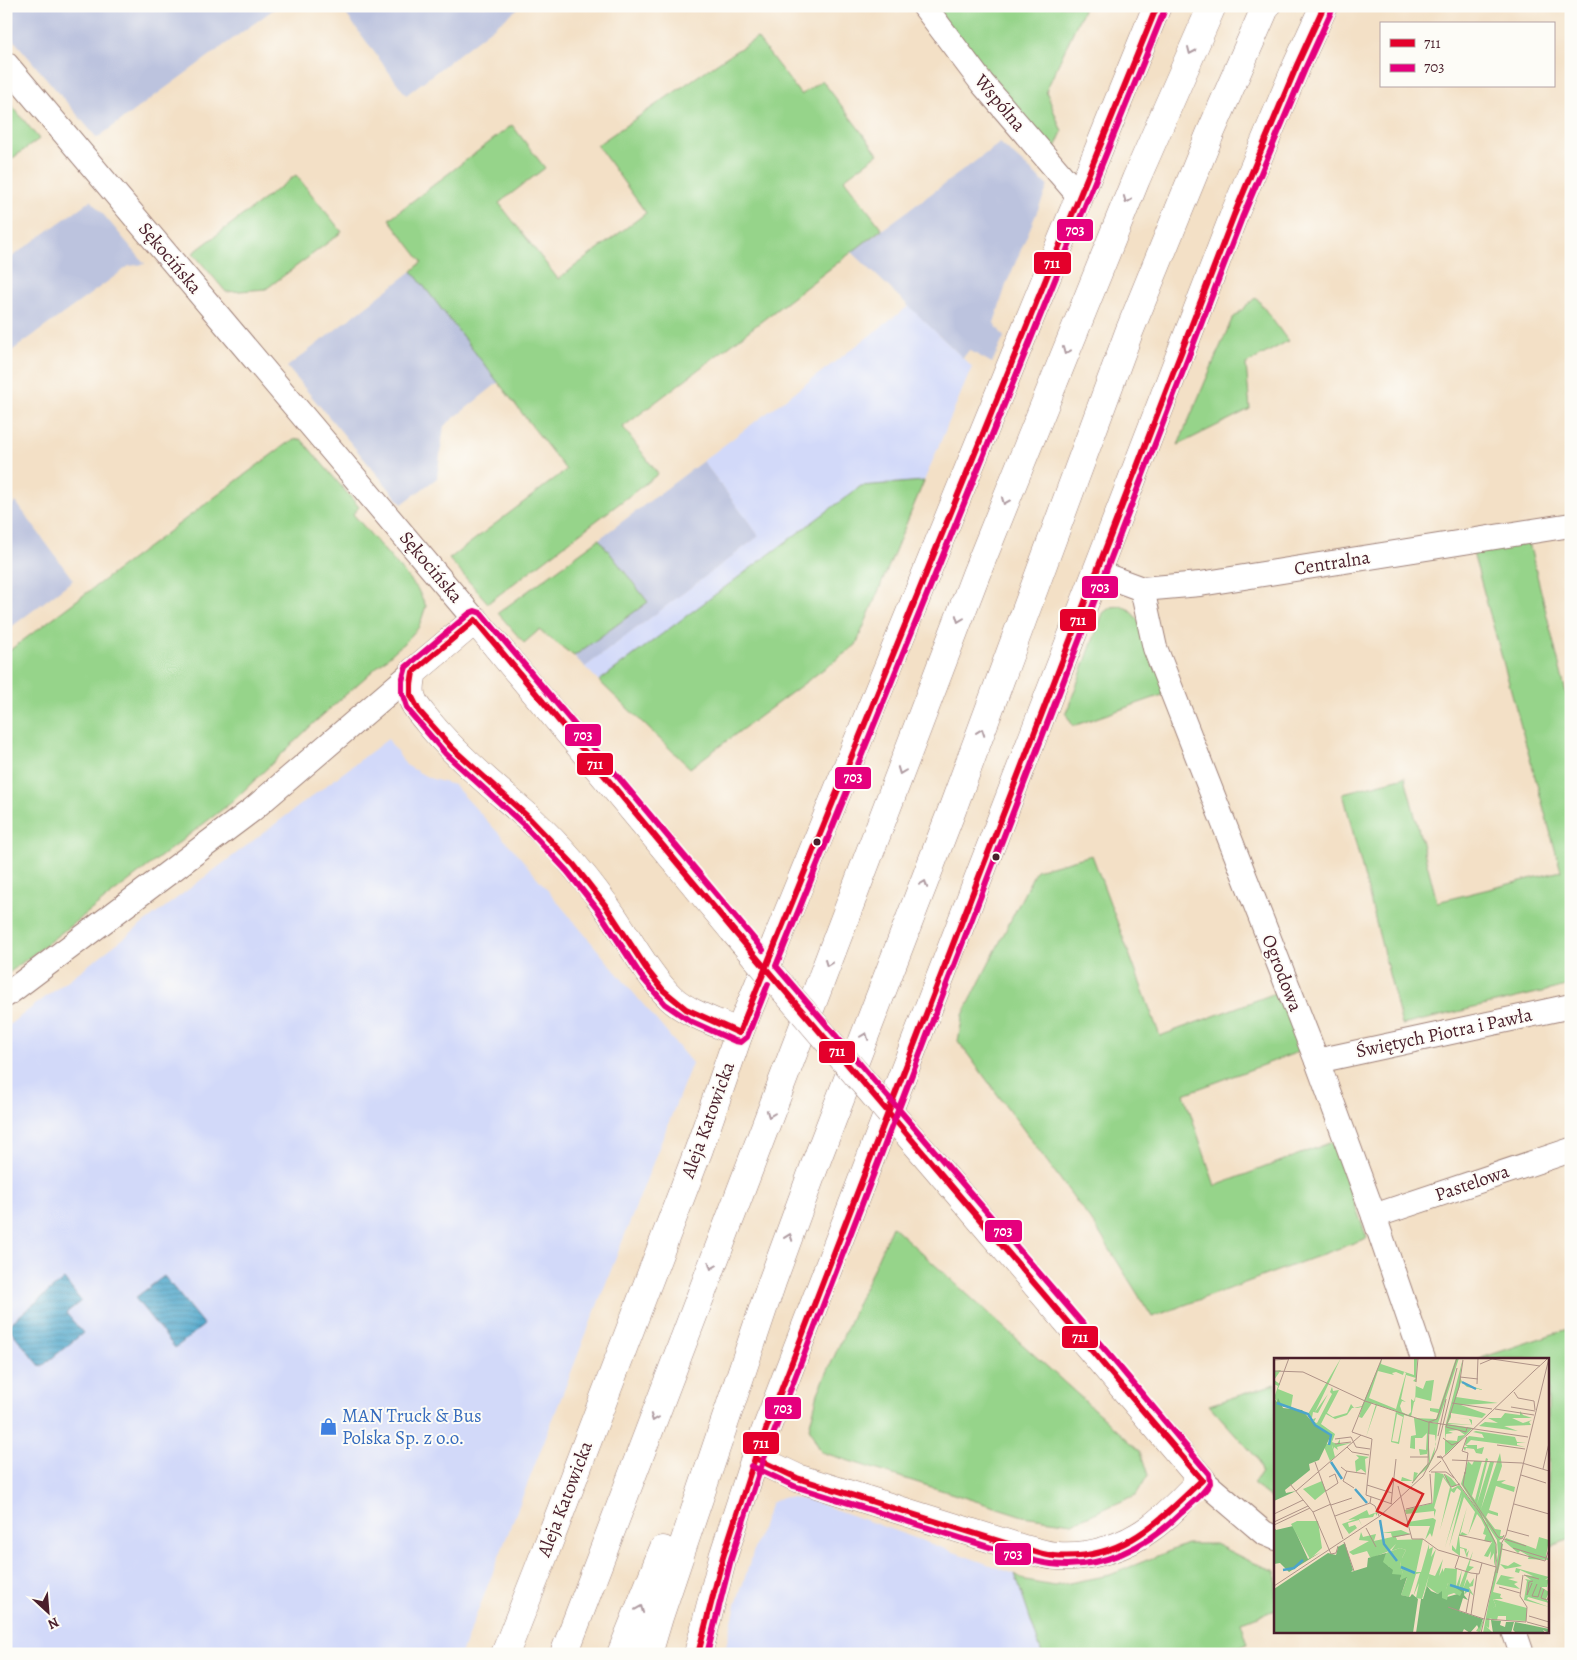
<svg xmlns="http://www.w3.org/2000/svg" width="1577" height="1660" font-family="Alegreya,serif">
	<defs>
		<pattern id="water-rules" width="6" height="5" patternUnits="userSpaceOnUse" patternTransform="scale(1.25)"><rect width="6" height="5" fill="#4ca5ca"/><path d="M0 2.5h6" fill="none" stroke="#4186a4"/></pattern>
	</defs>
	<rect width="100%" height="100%" fill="#fdfcf7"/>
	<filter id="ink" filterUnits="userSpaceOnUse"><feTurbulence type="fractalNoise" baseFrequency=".02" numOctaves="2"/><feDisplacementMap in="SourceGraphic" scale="10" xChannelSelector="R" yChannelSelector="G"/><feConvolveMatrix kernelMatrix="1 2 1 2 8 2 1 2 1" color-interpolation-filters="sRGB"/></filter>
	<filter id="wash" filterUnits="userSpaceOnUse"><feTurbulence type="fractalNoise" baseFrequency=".0096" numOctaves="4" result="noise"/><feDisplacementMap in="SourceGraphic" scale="20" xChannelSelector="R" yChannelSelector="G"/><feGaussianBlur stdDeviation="1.12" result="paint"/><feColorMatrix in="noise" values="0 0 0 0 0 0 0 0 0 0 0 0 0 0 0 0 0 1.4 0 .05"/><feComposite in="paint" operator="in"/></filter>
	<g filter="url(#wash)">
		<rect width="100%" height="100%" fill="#f3e0c6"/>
		<g fill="#d2d9f9">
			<polygon points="909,306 972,367 924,481 861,486 599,681 585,667 759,536 703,461"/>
			<polygon points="388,739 406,765 429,778 454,785 515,851 692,1063 461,1654 6,1654 6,1027"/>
			<polygon points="782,1497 809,1500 1015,1574 1042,1654 724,1654 736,1605 758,1537 771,1503"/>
		</g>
		<g fill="#bcc3de">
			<polygon points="6,6 278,6 97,138 6,31"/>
			<polygon points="340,6 521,6 406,95"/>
			<polygon points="1000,143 1048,186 1006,285 994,323 1004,337 992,363 969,350 963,358 852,252"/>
			<polygon points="91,200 145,264 129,266 6,355 6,261"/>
			<polygon points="412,271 499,382 444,426 437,478 402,504 287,367"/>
			<polygon points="703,461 759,536 585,667 574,656 648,602 599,539"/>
			<polygon points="16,502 73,580 6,631 6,510"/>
		</g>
		<g fill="#96d48a" stroke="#707a5a">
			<polygon points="934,6 1085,6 1046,91 1062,132 1053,152"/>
			<polygon points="757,38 801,95 822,80 878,154 844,179 882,229 623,427 658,474 488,603 449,559 566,470 412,271 422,262 389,219 512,125 545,168 499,203 558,279 646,213 597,145 723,59"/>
			<polygon points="6,98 39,139 6,163"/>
			<polygon points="296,175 342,232 266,289 226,292 193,253"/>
			<polygon points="1256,297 1288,341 1246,364 1250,409 1178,445 1232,319"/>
			<polygon points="301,439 359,507 353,514 417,588 426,606 419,627 405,642 315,722 232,802 6,975 6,653 286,444 294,440"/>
			<polygon points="924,481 856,645 690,768 599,681 861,486"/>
			<polygon points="599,539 648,602 574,656 539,630 524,643 498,613"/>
			<polygon points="1529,543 1571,713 1571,985 1402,1025 1343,793 1405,777 1437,902 1561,871 1473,553"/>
			<polygon points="1121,606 1130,610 1141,624 1168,693 1073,726 1066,714 1103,613 1111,607"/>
			<polygon points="1092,855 1160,1036 1281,991 1301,1051 1184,1094 1215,1186 1332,1142 1367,1238 1152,1317 1097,1229 958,1041 963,1015 1036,870"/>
			<polygon points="892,1226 1140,1451 1148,1475 1136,1495 1072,1523 1023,1516 821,1452 809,1428 818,1393"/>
			<polygon points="1571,1328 1571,1539 1548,1547 1548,1359 1478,1359"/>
			<polygon points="1275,1384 1276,1386 1276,1502 1253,1484 1261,1472 1257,1458 1209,1405"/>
			<polygon points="1187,1544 1215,1544 1249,1561 1276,1571 1276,1610 1241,1622 1248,1644 1218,1654 1042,1654 1015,1574 1026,1581 1054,1586 1110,1575"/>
		</g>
		<g fill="url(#water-rules)" stroke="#4b627a">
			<polygon points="164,1276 204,1325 175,1348 135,1298"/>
			<polygon points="64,1279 81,1301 66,1313 83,1333 41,1367 7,1326"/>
		</g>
	</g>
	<g filter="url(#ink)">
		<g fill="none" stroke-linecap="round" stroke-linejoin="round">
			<defs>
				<g id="street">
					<polyline points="924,6 982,83 1079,196"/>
					<polyline points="6,64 475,620"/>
					<polyline points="1096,572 1142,589 1200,584 1571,525"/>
					<polyline points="1142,589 1155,648 1317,1061 1374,1216 1423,1359"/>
					<polyline points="6,995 252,810 413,672"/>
					<polyline points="1317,1061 1571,1006"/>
					<polyline points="1374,1216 1571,1150"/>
					<polyline points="1202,1480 1264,1533 1276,1538"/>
					<polyline points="1514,1631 1522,1654"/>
				</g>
				<g id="secondary">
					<path d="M733 930 475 620 413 672C411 681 409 690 412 698 415 708 423 715 429 723 458 758 494 787 528 817 560 847 590 882 614 918 630 942 651 979 671 998 688 1014 718 1023 739 1033"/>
					<path d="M755 1458 797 1478 1024 1549C1035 1551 1047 1556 1058 1556 1091 1558 1126 1547 1152 1527 1170 1514 1186 1495 1202 1480L943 1175"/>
					<polyline points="505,1654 539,1568 699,1149 739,1033 1157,6"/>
					<polyline points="698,1654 723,1557 755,1458 1234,215 1297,65 1324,6"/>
				</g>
				<g id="highway">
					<polyline points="564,1654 976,574 1136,179 1212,6"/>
					<polyline points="621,1654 663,1550"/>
					<polyline points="648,1654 659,1617 772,1282 819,1154 952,810 1129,332 1210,134 1266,6"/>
				</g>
			</defs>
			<use href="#street" stroke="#9e8078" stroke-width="26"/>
			<use href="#secondary" stroke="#9e8078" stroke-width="29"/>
			<use href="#highway" stroke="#9e8078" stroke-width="29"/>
			<use href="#street" stroke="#fff" stroke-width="24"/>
			<use href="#secondary" stroke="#fff" stroke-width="28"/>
			<use href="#highway" stroke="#fff" stroke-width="28"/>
			<defs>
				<polyline id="secondary-bridge" points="733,930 943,1175"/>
			</defs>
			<use href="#secondary-bridge" stroke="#9e8078" stroke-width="29" stroke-linecap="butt"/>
			<use href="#secondary-bridge" stroke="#fff" stroke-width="28"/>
			<defs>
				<g id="bus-1">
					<polyline points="475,620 733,930 1202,1480"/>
					<polyline points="475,620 413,672 411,685 411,695 419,711 452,748 528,817 574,865 605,905 648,971 663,990 686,1009 739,1033"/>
					<polyline points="739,1033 1157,6"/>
					<path d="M755 1458 797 1478 1024 1549C1034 1551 1044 1555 1054 1556 1122 1562 1158 1522 1202 1480"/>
					<polyline points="698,1654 723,1557 755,1458 1234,215 1297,65 1324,6"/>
				</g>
				<g id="bus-2">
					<polyline points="763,950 481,613 475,611 470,613 406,667 402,681 402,692 408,710 446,754 522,823 567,871 598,910 641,976 665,1004 690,1021 735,1041 741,1042 747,1037 768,984"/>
					<path d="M751 1466 794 1486 1021 1557C1031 1560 1041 1563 1051 1564 1101 1570 1147 1547 1181 1513 1191 1504 1204 1494 1210 1483L1209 1474 1112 1358 776 966 1165 9"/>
					<polyline points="707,1654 731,1559 763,1461 1242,218 1305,69 1332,10"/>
				</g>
			</defs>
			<use href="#bus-1" stroke="#fdfcf7" stroke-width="10"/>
			<use href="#bus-2" stroke="#fdfcf7" stroke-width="10"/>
			<use href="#bus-1" stroke="#e4002b" stroke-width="6"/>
			<use href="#bus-2" stroke="#e5007d" stroke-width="6"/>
		</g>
		<defs><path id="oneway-chevron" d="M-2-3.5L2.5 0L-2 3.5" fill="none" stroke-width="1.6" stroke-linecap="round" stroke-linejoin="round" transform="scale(1.25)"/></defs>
		<g stroke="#ae9aa0">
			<use href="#oneway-chevron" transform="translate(1191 51) rotate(114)"/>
			<use href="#oneway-chevron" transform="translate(1127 200) rotate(112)"/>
			<use href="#oneway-chevron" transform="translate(1066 351) rotate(112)"/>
			<use href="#oneway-chevron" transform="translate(1005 501) rotate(112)"/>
			<use href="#oneway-chevron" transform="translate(959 619) rotate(111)"/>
			<use href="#oneway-chevron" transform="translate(981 732) rotate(-70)"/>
			<use href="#oneway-chevron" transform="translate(901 771) rotate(111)"/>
			<use href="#oneway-chevron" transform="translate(924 884) rotate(-69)"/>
			<use href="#oneway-chevron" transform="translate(828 963) rotate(111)"/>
			<use href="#oneway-chevron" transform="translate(865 1036) rotate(-69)"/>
			<use href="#oneway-chevron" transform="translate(770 1114) rotate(111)"/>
			<use href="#oneway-chevron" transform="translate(789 1237) rotate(-70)"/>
			<use href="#oneway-chevron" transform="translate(712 1266) rotate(111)"/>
			<use href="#oneway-chevron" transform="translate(654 1418) rotate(111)"/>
			<use href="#oneway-chevron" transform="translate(640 1609) rotate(-68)"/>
		</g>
	</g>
	<defs>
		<symbol id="shop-bare" viewBox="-9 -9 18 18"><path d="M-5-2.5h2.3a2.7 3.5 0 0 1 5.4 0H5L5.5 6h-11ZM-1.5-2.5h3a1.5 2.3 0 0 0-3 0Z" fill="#3f7fe0" stroke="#fdfcf7" stroke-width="2.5" paint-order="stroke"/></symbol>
	</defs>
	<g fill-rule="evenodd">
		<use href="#shop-bare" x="316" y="1414" width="25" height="25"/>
	</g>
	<g fill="#4a1f2b" stroke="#fdfcf7" stroke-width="2">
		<circle cx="817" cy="842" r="4.5"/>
		<circle cx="996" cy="857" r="4.5"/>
	</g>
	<g text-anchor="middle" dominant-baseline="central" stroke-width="4" stroke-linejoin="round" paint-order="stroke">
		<g font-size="19" fill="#4a1f2b" stroke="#fdfcf7">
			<text transform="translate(1000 103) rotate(50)">Wspólna</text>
			<text transform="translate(170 258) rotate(50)">Sękocińska</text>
			<text transform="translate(1332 563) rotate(-9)">Centralna</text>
			<text transform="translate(431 567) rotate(50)">Sękocińska</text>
			<text transform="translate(1282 973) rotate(69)">Ogrodowa</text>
			<text transform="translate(1444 1033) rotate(-12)">Świętych Piotra i Pawła</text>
			<text transform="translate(708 1120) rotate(-70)">Aleja Katowicka</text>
			<text transform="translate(1472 1183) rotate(-19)">Pastelowa</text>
			<text transform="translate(565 1499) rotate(-69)">Aleja Katowicka</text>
		</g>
		<g font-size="19" fill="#366cbe" stroke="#fdfcf7" text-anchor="start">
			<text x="342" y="1416">MAN Truck &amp; Bus<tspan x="342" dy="22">Polska Sp. z o.o.</tspan></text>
		</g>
	</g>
	<g transform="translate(1274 1358)">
		<rect width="275" height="275" fill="#f3e0c6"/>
		<path d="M67 0 41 54 54 36 44 55 39 54 38 60 34 56ZM108 0 107 6 140 17V0H147L143 1 142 28 149 31 152 23 160 22 157 43 141 39 137 59 140 60 130 57 125 86 117 84 122 53 103 47 92 79 102 46 98 45 88 60 85 59 88 49 83 50H78L73 57 61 61 52 56 47 66 61 76 58 84 63 86 66 81V86L77 85 63 89 64 92 60 89V92L58 87 61 99 56 103 48 84 40 88 34 86 40 81 54 86 57 82V76L41 67 40 66V64L39 61 42 60 40 64 43 65 58 36 56 34 58 29 59 33 65 32 53 55 59 59 73 55 77 46 80 50 88 48ZM104 13 120 17 118 15 122 14 129 17 128 20 120 17 128 20 130 14 132 15 122 51 95 40ZM132 17 142 20 139 23 142 24 141 44 137 41V54L134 57 128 54 126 48 128 43 132 44 127 41ZM123 56 129 59 124 84 118 83ZM182 0H185L164 65 154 64 164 66 160 98 154 110 145 117 136 129 140 123H127L128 119 139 123 140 114 144 115 142 119 155 104 153 92V96L146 97 145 91 152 92 153 75 148 80H141V91L136 90 137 78 142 77 140 60 162 61 164 55 156 53V50L165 51ZM154 76 161 77 162 86 156 103ZM189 0 186 19 189 26 210 32 193 29 187 24 182 39 224 45 187 47 212 56 208 60 177 55V59L196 61 198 62V67L195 61 177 59 174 65 200 67 173 66 192 69V74L193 69 199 70 171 97V69ZM184 72 191 77 184 78 183 83 171 82 172 76 179 75 174 73ZM7 12 0 22 6 26 4 31 19 37 17 49H9L0 40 4 28 0 26V13ZM246 53 249 57 258 60H238L249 65 258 62 255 64 257 67 230 68 244 73 205 68 211 64 224 65 214 60H227L231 55 246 57ZM202 73 241 79 243 84 252 85H243V87L251 89 197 82 192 87H203V91L210 89 208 96 202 95 200 91 192 90 191 93 189 89H194L191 87 192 81 195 78 210 80 208 76 199 74ZM226 95 228 108 223 123 232 122 227 125 241 129 240 134 222 128 215 152 224 155V158L214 155 212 159 221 171 227 172 226 178H230L225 183 229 186 226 206 234 208 240 204 248 208 231 211 226 206 219 234 227 236 226 239 229 241H219L222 248 216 252 215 270 212 268 219 275H209L224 196 223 182 187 126 194 103 198 107 200 103H208L198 138 201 142 212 100 214 101 203 146 216 104H220L207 151ZM82 97 95 99 91 101 92 115 87 111 82 114 81 103 85 100ZM161 114 169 116 172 122 171 116 177 120 183 127 178 129 174 124 178 131 185 127 211 162 221 183 223 195 222 196 223 205 221 215 210 261 206 275H196L205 274 202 273 210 261 221 216 222 200 220 208V195L216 202 217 193 214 199 210 198 218 184 210 183 212 177 209 176 211 169 207 161 203 156 194 177 185 178 186 189 193 191 192 196 195 192 193 200 190 191 186 190V198L178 192V187L182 192 184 180 193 149 186 177 188 174 194 177 201 154 190 139 175 189 188 136 171 189 187 133 183 130 180 135 177 133 166 172 176 129 169 119 160 150 162 152 160 159V153L132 156 131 152 159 145ZM48 123 52 133 41 142 29 131ZM93 152 95 157 103 154V158L101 155 99 159 85 161 88 168 85 162 74 165 75 169 81 167 83 170 75 176 68 166 82 161 74 162ZM159 160 162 162 158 179 156 175 151 182 156 168H135L134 164ZM127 172 136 176 122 179 123 182 149 181 142 214H147L155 186V191L159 189 157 199 162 191 155 216 161 218 169 201 165 218 169 210V214L171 210 183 211 182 229 188 212 185 230 199 193 195 208 200 209 194 214 189 231 193 221 196 226 200 220 199 228 195 229 200 238 194 233 190 237 191 232 176 228 174 225 172 232 164 236 153 228 149 242 155 217 148 241 142 240 145 225 139 239 146 215 142 216 135 239 127 237 133 220 126 222 128 214 129 217 126 204 132 192 126 190 117 193 122 186 115 193 100 199H96L93 193 79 197 75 194 95 183 85 182 87 174 89 179 102 176 100 183 118 179 117 175H108ZM265 179 275 182 272 198 275 202 254 201 255 198 246 193 244 195 230 183 232 180 262 191ZM242 210 275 219 271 222 275 221 273 229H267L275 234 272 241 275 245 254 239 253 241 275 249 250 242 253 223 251 221 257 222 250 217 259 218 246 212 245 215 241 214ZM227 217 241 220 234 221 244 224 240 226 246 231 222 226Z" fill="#96d48a" fill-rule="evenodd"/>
		<path d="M0 40 3 44 4 40 9 50 28 52 41 67 57 77 45 102 35 106 36 112 11 132 12 135 22 133 0 143ZM19 168 34 201 47 194 15 214 6 205 0 206V169L2 172ZM71 185 79 212 77 214 93 209 94 200 112 195 114 208 128 215 126 222 133 219 127 237 136 239 138 236 144 241 139 275H0V231L54 195 62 197 64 189ZM153 228 157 233 164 236 168 233 173 239 187 235 179 229 190 230V237L194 242 189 240 185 253 209 261 205 271 203 267 196 275 190 271 188 275H142L147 241H149ZM217 262 227 263 226 267 231 269 232 264H240L237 275H219ZM241 264 275 271V275L269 272 271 275H242L239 272Z" fill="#78b676"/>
		<path d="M126 190 132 192 128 200 130 202 126 204 129 217 118 216 119 212 109 204 112 195ZM174 225 188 234 186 238 180 235 174 237 173 242 168 240V233L172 231Z" fill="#96d48a"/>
		<path d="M23 163H44L48 190 36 201 17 166ZM219 241 253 250 252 263 232 262V258H224L223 262 214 260 216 251 222 248Z" fill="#96d48a"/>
		<path fill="none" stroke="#4ca5ca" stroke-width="2.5" d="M188 24 202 31M3 45 34 56 41 67 57 77 55 87M57 104 68 121M81 131 93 145M106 162 110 186 123 203M127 209 141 215M9 212 20 210 29 202M176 227 195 233"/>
		<path fill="none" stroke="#af9388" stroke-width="1" d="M108 0 78 74 98 81 92 137 118 146M0 2 15 1M189 2 185 29 172 69 192 74 193 69M206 6 218 1 266 8M0 13 29 14 91 43 154 64 254 79M186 19 204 21M142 24 144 0M203 26 204 0M5 27 15 0M240 34 244 40 260 43 261 52M178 45 218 51M237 49 261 53M221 51 260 57M155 64 163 61 183 0M164 78 172 41M169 80 178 87 185 84M61 81 77 79 82 89 96 91M61 86 77 84M223 87 251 91M73 89 78 94 95 97M136 99H154M178 102 248 105 275 113M41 104 69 181M67 109 72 113 92 116M269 111 275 85M73 113 69 123 80 130M155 114 167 103M157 114H172L180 120M191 114 189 127 224 179 228 181 230 177M170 116 177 129 186 126M191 116 194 95 188 93 193 79M247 117 272 125M138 125 154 106 155 64M16 126 39 154 57 196 62 195 64 188M93 127 118 135M124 128 138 181H149L164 192 222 209M22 133 87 77M52 133 64 125 61 116 55 119M96 145 101 148 105 158M117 146 122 101M240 146 275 156M57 147 78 140M132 151 158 145 156 116M39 154 57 146M0 156 29 142M61 158 96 145 97 139M0 164 34 148M0 167 36 150M92 170 102 189M233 172 255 178M185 177 217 184M119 179 136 176M230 181 252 188M70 184 80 213M227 186 232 177 275 0M239 190 272 200M228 191 271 203 275 191M185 198 181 210 197 215 205 216 208 205M223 215 228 186M249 217 246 238 253 249 252 264M250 217 265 221M258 225 253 237 255 224 259 223M263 226 258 238 264 239 267 229M0 228 106 158 149 118 163 91 183 10M225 229 246 235M270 231 267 240 273 242 275 238M174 249 210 261M192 255 196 234M197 257 203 216M255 258 275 264M212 261 252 264M253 264 275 270M207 275 222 211V186L206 155 176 114 171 105 169 102 167 98 163 99 168 100 174 95 185 84 194 76 260 13 270 4 274 0"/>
		<path fill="#d62828" fill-opacity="0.15" stroke="#d62828" stroke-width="2.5" d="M119 121 149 136 133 168 103 153Z"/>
		<rect width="275" height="275" fill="none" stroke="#4a1f2b" stroke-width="2.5"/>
	</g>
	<g stroke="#fdfcf7" stroke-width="2">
		<rect x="1056" y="218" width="38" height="24" rx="5" fill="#e5007d"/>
		<rect x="1033" y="251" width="39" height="24" rx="5" fill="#e4002b"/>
		<rect x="1081" y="575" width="38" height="24" rx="5" fill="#e5007d"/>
		<rect x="1059" y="608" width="38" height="24" rx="5" fill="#e4002b"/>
		<rect x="564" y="723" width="38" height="24" rx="5" fill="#e5007d"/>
		<rect x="576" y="752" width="38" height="24" rx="5" fill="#e4002b"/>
		<rect x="834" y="766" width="38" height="24" rx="5" fill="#e5007d"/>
		<rect x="818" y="1040" width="38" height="24" rx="5" fill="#e4002b"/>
		<rect x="984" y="1219" width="39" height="24" rx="5" fill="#e5007d"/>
		<rect x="1061" y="1325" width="38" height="24" rx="5" fill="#e4002b"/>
		<rect x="764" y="1396" width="38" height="24" rx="5" fill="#e5007d"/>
		<rect x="742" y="1431" width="38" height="24" rx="5" fill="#e4002b"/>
		<rect x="994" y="1542" width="38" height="24" rx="5" fill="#e5007d"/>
	</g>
	<g font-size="14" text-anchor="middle" font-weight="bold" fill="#fff">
		<text x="1075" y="235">703</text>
		<text x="1052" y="268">711</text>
		<text x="1100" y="592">703</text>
		<text x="1078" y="625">711</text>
		<text x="583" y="740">703</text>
		<text x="595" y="769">711</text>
		<text x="853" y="782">703</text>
		<text x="837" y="1056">711</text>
		<text x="1003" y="1236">703</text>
		<text x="1080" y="1342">711</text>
		<text x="783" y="1413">703</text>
		<text x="761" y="1448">711</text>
		<text x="1013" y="1559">703</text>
	</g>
	<rect width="1577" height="1660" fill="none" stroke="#fdfcf7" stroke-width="25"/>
	<rect x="1380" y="22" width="175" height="65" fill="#fdfcf7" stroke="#b5a4a5"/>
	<rect x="1390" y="39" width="25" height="8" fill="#e4002b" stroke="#b5a4a5"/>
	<text x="1424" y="48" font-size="15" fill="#4a1f2b">711</text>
	<rect x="1390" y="64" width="25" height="8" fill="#e5007d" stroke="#b5a4a5"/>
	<text x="1424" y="72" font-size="15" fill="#4a1f2b">703</text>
	<g transform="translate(48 1612) rotate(154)" stroke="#fdfcf7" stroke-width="4" paint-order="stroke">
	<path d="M0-4L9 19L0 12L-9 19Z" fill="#4a1f2b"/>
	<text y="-8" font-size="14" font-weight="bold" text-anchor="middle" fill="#4a1f2b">N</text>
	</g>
</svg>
